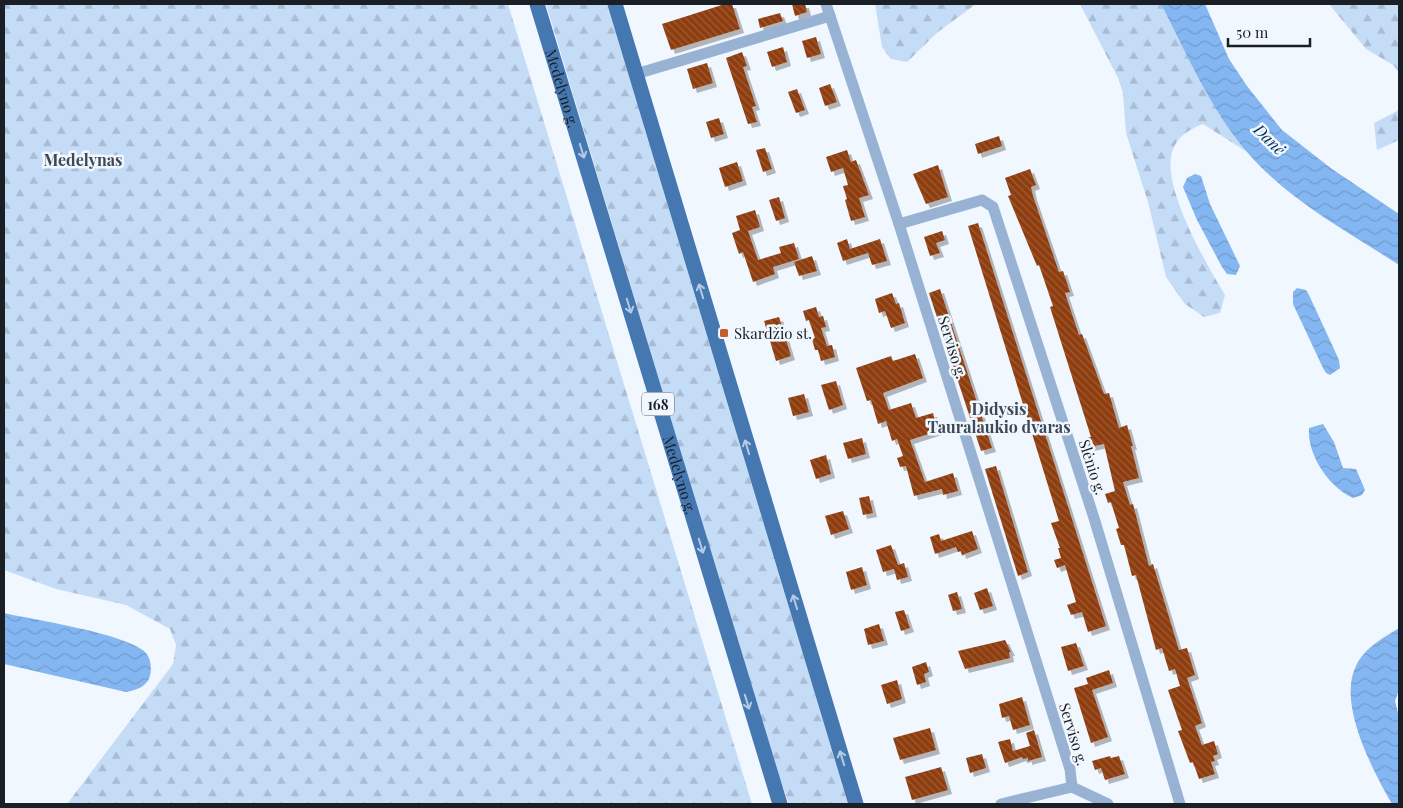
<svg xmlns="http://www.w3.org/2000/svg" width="1403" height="808" font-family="'Playfair Display',serif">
	<defs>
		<pattern id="forest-firs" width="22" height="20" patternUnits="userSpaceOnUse" patternTransform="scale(1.25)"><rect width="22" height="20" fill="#c5dcf7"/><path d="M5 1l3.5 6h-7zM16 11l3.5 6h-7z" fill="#a9bcd4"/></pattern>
		<pattern id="water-waves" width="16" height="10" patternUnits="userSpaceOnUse" patternTransform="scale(1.25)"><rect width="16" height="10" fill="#84b6f1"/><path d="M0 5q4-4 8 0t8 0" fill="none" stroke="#719cce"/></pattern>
		<pattern id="building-back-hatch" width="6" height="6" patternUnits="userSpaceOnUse" patternTransform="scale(1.25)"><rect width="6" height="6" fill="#903d0f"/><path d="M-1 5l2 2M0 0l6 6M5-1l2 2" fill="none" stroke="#9a5d3b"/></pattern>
		<filter id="shadow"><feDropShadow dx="4" dy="4" stdDeviation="0" flood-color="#0004"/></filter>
	</defs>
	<rect width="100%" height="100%" fill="#f1f7fe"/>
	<g fill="url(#forest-firs)">
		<polygon points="4,4 508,4 752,804 67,804 173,664 176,645 170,629 126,605 56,589 4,570"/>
		<polygon points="546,4 607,4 848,804 789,804 770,750"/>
		<polygon points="875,4 976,4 938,32 907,62 891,59 882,47"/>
		<path d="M1080 4H1161L1217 111 1247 152 1203 124C1191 129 1182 133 1175 145 1155 178 1207 265 1225 295L1220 313 1204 317 1185 304 1166 277 1148 202 1126 133 1123 93 1118 78Z"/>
		<polygon points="1329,4 1399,4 1399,72 1393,65 1366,49"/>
		<polygon points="1399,110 1399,140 1377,150 1374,123"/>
	</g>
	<g fill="url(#water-waves)">
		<path d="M1161 4H1205L1229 59 1247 86 1282 130 1332 169 1399 214V265C1347 231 1288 200 1247 152 1210 109 1187 54 1161 4Z"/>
		<polygon points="1195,174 1201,176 1210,204 1240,266 1236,275 1227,274 1222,267 1197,220 1183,187 1187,178"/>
		<polygon points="1297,288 1306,290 1309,295 1339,360 1340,368 1330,375 1326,373 1323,368 1293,304 1293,292"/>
		<path d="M1323 424 1334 442 1343 468 1356 469 1365 490 1362 495 1353 498C1329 487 1307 455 1309 428Z"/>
		<path d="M4 613C35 620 122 633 144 651 151 657 152 668 150 676 147 687 136 690 126 692L4 664Z"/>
		<path d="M1399 628V690L1395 701 1399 717V804H1392C1373 771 1337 704 1356 666 1364 648 1383 638 1399 628Z"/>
	</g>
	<g fill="url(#building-back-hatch)" filter="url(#shadow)">
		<polygon points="725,4 732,4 740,29 671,50 662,24"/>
		<polygon points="792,4 805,4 807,12 795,16"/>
		<polygon points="780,13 783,21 760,28 758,19"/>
		<polygon points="816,37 821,54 807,58 802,41"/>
		<polygon points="783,47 787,62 772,67 767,52"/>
		<polygon points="742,52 747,66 743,67 756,106 752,107 757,122 748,124 726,58"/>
		<polygon points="707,63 713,83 693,89 687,69"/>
		<polygon points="830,84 837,102 825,106 819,88"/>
		<polygon points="797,89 805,110 796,113 788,92"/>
		<polygon points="719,118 724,134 711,138 706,122"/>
		<polygon points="999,136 1002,146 978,154 975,144"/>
		<polygon points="765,148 772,169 763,172 756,150"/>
		<polygon points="847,150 851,162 856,160 869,195 859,198 865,217 851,221 845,200 847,199 843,186 848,185 843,168 831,172 826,157"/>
		<polygon points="737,162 743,181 725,187 719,168"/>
		<polygon points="938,165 948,197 926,204 913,174"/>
		<polygon points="1030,169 1036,185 1031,187 1033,196 1059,272 1063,271 1070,292 1065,293 1079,335 1082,334 1104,394 1109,393 1119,428 1127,425 1133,446 1131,446 1139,478 1123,482 1130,505 1133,504 1149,566 1153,564 1179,650 1187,648 1195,675 1187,678 1202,723 1195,726 1202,745 1214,741 1218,754 1213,756 1215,761 1211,762 1215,774 1199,779 1193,762 1190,763 1178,731 1182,730 1168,690 1180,686 1175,669 1169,671 1162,648 1156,650 1136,575 1132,576 1124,545 1121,545 1116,529 1119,528 1111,502 1108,503 1105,494 1115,491 1104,444 1090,447 1087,438 1091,437 1050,307 1053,306 1039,265 1037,266 1008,196 1011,195 1005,178"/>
		<polygon points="779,197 785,218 776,221 769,200"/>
		<polygon points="755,210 760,227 748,231 758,260 781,253 779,247 794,243 799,259 773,267 775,274 753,282 743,252 739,254 732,233 740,230 736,216"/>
		<polygon points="978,223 1106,626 1088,632 1082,612 1071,615 1067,605 1076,602 1065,565 1057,568 1054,560 1061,558 1058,548 1060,548 1051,523 1059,521 968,226"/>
		<polygon points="942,231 945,240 936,243 940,253 930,256 924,237"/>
		<polygon points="847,239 850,249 880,239 887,261 872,265 868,253 843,261 837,243"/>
		<polygon points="812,256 817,271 799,276 794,262"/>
		<polygon points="940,289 992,448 981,451 929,293"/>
		<polygon points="892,293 896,304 899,303 905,323 891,328 885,311 879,313 875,299"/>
		<polygon points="816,307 819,317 823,316 826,327 821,328 827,346 832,345 835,357 821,361 818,350 815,350 812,339 815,338 809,320 806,321 803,311"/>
		<polygon points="779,317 791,356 776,361 764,321"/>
		<polygon points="915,354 923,378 883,393 889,410 911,403 916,418 933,413 938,431 910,440 925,482 953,473 958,491 943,495 942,489 914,496 906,466 900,467 897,458 903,456 897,439 892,441 886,421 878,424 871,400 867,401 856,368 891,356 893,361"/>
		<polygon points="836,381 843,405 829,410 821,385"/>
		<polygon points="804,394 809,412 793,416 788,398"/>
		<polygon points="862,438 866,454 848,459 843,443"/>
		<polygon points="826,455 831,474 816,479 810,460"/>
		<polygon points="996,466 1028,572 1018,576 985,469"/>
		<polygon points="869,496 873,513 863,515 859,498"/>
		<polygon points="843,511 849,529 831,535 825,516"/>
		<polygon points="972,531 978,549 962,555 961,551 958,552 956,547 935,554 930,537 939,534 941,541"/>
		<polygon points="891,545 898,565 904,563 908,577 897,580 894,569 883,572 876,550"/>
		<polygon points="862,567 867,585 851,590 846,572"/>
		<polygon points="987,588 993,606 980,610 974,593"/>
		<polygon points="957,592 962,609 953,611 948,595"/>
		<polygon points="904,610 910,628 901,631 895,612"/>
		<polygon points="879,624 884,641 868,645 864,629"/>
		<polygon points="1005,640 1011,652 1009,652 1010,658 965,669 958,651"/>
		<polygon points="1076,643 1084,666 1068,671 1061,647"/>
		<polygon points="926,662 929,672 924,674 926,682 917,685 912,667"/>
		<polygon points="1109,670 1113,683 1092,690 1108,737 1091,743 1074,688 1088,684 1086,678"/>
		<polygon points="897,680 902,699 887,704 881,685"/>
		<polygon points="1022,697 1030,725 1013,730 1009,716 1002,718 999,704"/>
		<polygon points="930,728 936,750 900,760 893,738"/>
		<polygon points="1034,730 1042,757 1028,761 1028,758 1023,759 1022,757 1005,763 998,742 1010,739 1013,751 1030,746 1026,733"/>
		<polygon points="982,754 986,768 970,773 966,758"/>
		<polygon points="1110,756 1111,758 1119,756 1125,774 1105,780 1101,768 1095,770 1092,761"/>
		<polygon points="941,767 948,790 912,800 905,777"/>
	</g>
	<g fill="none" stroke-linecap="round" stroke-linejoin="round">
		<g stroke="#97b2d3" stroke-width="11">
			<polyline points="826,4 899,224 1070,769 1072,787"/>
			<polyline points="636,74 830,16"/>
			<polyline points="899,224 982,200 993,207 1094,518 1180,804"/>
			<polyline points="1001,804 1072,787 1108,804"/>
		</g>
		<g stroke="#4577b1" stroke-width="15">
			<path id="s1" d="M537 4 780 804"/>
			<polyline points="615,4 856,804"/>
		</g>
	</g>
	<defs><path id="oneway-shaft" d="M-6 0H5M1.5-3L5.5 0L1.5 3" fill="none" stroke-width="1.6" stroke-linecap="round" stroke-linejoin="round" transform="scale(1.25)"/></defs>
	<g stroke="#b5cae3">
		<use href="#oneway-shaft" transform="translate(582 151) rotate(73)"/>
		<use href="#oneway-shaft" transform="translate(701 291) rotate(-107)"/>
		<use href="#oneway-shaft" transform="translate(629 306) rotate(73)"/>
		<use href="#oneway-shaft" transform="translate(747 447) rotate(-107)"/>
		<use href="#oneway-shaft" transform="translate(701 546) rotate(73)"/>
		<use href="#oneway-shaft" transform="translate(795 602) rotate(-107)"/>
		<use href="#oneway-shaft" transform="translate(747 702) rotate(73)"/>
		<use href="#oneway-shaft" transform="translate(842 758) rotate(-107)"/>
	</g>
	<rect fill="#c35d2b" stroke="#f1f7fe" stroke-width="2" x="719" y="328" width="10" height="10" rx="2.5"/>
	<g text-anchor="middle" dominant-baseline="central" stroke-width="5" stroke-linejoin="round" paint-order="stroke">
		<rect fill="#f1f7fe" stroke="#5a6066" stroke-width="1" x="642" y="392.5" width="32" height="23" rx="4"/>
		<g font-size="14" font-weight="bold" fill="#1a1f25">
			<text x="658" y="404">168</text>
		</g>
		<g font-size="15" fill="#1a1f25" stroke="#f1f7fe">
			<text stroke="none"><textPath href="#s1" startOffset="88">Medelyno g.</textPath></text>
			<text transform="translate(953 347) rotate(73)">Serviso g.</text>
			<text transform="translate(1093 467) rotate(72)">Slėnio g.</text>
			<text stroke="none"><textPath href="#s1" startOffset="492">Medelyno g.</textPath></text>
			<text transform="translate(1074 734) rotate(73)">Serviso g.</text>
		</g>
		<g font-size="15" fill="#1a1f25" stroke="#f1f7fe" text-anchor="start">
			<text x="734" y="333">Skardžio st.</text>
		</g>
		<g font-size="16" font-style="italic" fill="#002c59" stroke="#f1f7fe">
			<text transform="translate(1270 139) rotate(44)">Danė</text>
		</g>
		<g font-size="16" font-weight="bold" fill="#3c4856" stroke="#f1f7fe">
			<text x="83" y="159">Medelynas</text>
			<text x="999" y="408">Didysis<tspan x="999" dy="18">Tauralaukio dvaras</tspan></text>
		</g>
	</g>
	<rect width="1403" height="808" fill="none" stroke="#1a1f25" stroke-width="10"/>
	<path d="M1228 38v8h82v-8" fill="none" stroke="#1a1f25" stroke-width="2.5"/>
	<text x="1236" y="38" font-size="15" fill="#1a1f25" stroke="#f1f7fe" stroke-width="4" paint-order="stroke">50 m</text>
</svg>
